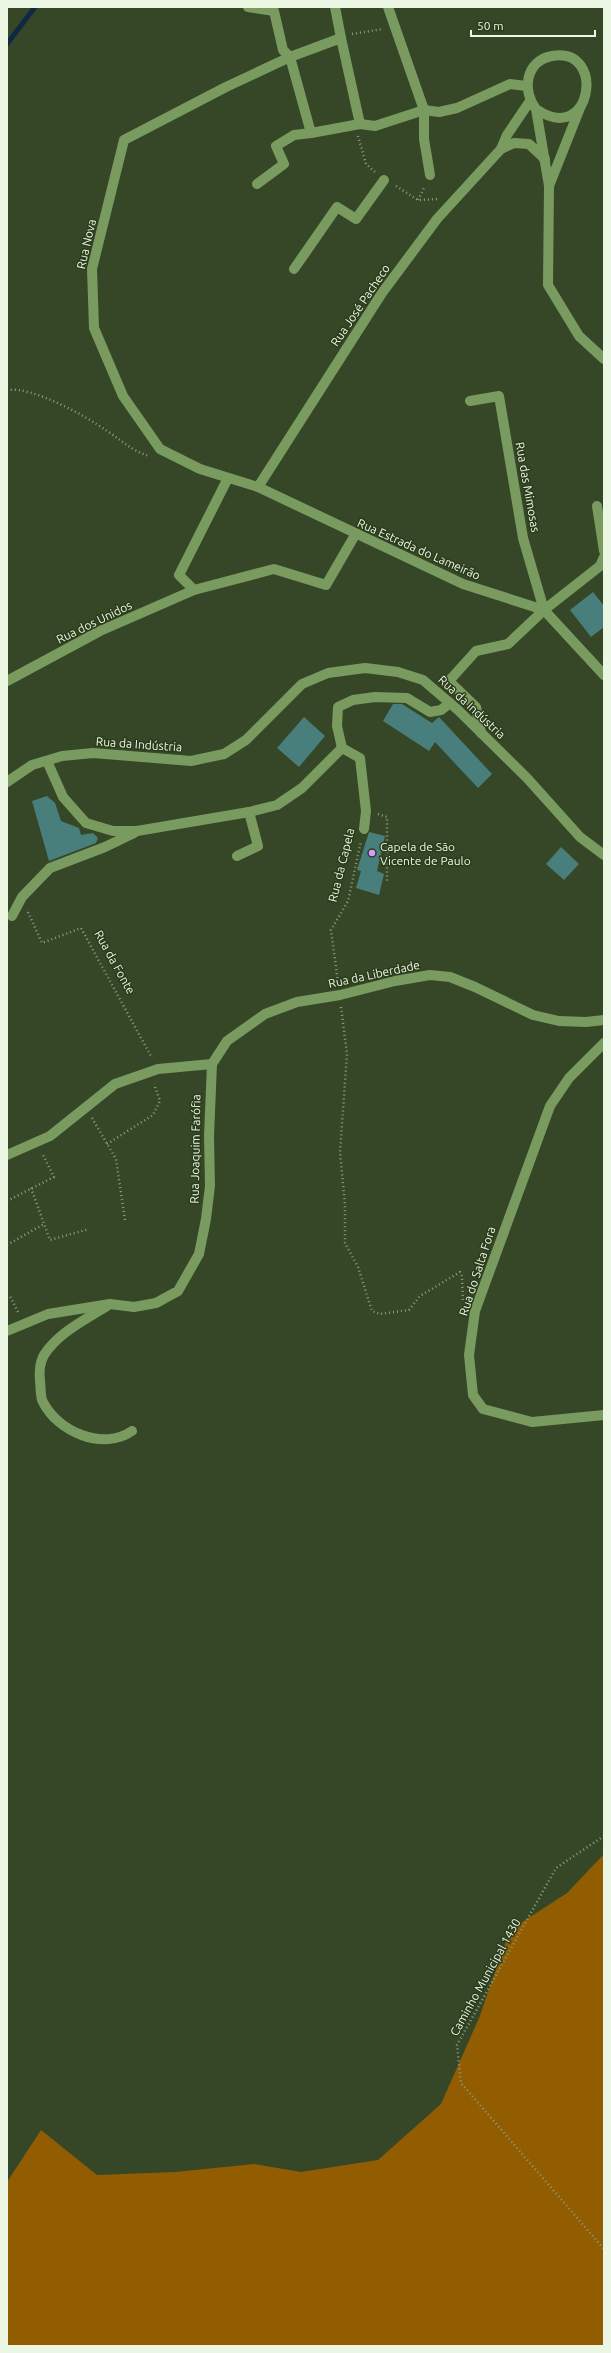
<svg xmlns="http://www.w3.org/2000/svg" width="611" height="2353" font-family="Ubuntu,sans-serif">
	<rect width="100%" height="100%" fill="#354727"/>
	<polygon fill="#915d00" points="604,1854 604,2346 7,2346 7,2182 41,2130 97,2175 175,2172 254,2164 301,2172 378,2160 441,2104 479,2018 510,1930 567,1893"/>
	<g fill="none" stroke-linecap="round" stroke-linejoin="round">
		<polyline stroke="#0f2843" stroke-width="5" points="7,44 35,7"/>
	</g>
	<g fill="#487e7b">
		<polygon points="593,592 604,606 604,627 591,637 570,610"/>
		<polygon points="393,704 402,704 432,723 439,717 492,774 478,788 435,742 429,751 383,721"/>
		<polygon points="304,717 325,736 299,767 277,748"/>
		<polygon points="47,796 55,803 61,821 79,828 81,835 93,833 98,838 96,843 49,861 32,801"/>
		<polygon points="369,832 385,836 377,871 384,874 379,895 356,888 361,871 357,870"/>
		<polygon points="561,847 579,864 564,880 546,864"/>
	</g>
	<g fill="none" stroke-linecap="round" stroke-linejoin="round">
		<g stroke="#8f9d83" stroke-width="2.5" stroke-dasharray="1 3" stroke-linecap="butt">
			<polyline points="352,34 383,29"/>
			<polyline points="358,136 366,164 375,172"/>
			<polyline points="396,186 418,200 437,199"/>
			<polyline points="418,200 425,186"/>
			<path d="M7 390C32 386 86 416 107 431 123 441 130 450 149 456"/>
			<polyline points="378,814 387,817 387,883"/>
			<polyline points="28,912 42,943 81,928 152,1058"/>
			<polyline points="338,982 331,930 348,901 361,841"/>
			<polyline points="341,1007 347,1054 340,1152 345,1205 345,1243 358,1267 372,1311 380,1314 409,1310 420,1296 460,1272 462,1276 463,1302"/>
			<polyline points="92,1118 116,1159 125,1220"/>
			<polyline points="107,1144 153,1115 160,1101 154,1084"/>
			<polyline points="31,1188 50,1240 89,1229"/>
			<polyline points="7,1201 54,1177 42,1153"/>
			<polyline points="7,1245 44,1224"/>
			<polyline points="7,1297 10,1296 18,1312"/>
			<polyline points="604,1836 556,1868 457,2045 461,2083 604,2249"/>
		</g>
		<g stroke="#7a9b5f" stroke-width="10">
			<polyline points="248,7 274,11 283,50 290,57 341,38 335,7"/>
			<polyline points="388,7 424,110 424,139 430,175"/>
			<polyline points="341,38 360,124 311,133 290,57 226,87 124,140 92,269 94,328 123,396 160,449 200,469 258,487 463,584 544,610 604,675"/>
			<path d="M536 109C592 148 607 46 552 56 525 61 522 91 536 109L549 186 548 285 579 336 604 359"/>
			<polyline points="360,124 375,126 424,110 439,112 457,108 510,84 526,86"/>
			<polyline points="501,149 514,143 529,144 545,159"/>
			<polyline points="257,184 284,164 276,146 294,135 311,133"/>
			<polyline points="549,186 580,108"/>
			<polyline points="294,269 337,207 356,219 384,180"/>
			<polyline points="470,401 499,396 523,538 544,610"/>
			<polyline points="258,487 382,293 437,219 501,149 507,135 530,101"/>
			<polyline points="597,506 604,551"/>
			<polyline points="194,590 179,575 228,478"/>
			<polyline points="7,681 100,631 194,590 274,569 326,585 355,535"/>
			<polyline points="481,733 476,707 449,681 476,651 508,644 544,610 600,566 604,557"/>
			<polyline points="342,748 337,726 338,707 353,700 375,697 407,698 430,712 441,710 450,703"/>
			<polyline points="342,748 360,758 366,811 364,829"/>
			<polyline points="47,761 63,797 86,823 113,831 137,831 249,812 277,805 302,788 342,748"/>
			<polyline points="7,782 32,765 62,756 93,753 191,761 224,754 246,740 302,684 328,673 365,668 398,672 423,680 458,710 527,778 580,837 604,855"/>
			<polyline points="237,856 258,846 249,812"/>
			<polyline points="12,916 22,897 50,868 105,847 134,833"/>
			<polyline points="604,1043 569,1078 550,1106 475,1311 469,1355 473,1395 483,1409 532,1422 604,1415"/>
			<polyline points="7,1155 50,1136 115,1084 158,1069 212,1064"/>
			<path d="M107 1306C86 1319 58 1333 44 1355 40 1362 39 1373 40 1381 41 1388 40 1397 43 1402 58 1432 103 1451 132 1431"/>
			<polyline points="7,1331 48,1314 110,1304 134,1307 156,1303 178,1291 199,1254 206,1219 210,1186 209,1136 212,1064 227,1041 265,1014 297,1002 340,995 395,981 430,975 450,977 475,987 533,1015 559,1021 586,1022 604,1020"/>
		</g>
	</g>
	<circle fill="#d69bfa" stroke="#2b3c1c" stroke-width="1.5" cx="372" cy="853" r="4"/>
	<g text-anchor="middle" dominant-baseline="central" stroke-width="3" stroke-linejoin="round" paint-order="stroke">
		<g font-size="12" fill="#ecf7e3" stroke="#2b3c1c">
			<text transform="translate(86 244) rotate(-77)">Rua Nova</text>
			<text transform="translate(360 305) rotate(-56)">Rua José Pacheco</text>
			<text transform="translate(528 487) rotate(80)">Rua das Mimosas</text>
			<text transform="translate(419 549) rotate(24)">Rua Estrada do Lameirão</text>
			<text transform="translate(94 622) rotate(-26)">Rua dos Unidos</text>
			<text transform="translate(472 707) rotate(43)">Rua da Indústria</text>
			<text transform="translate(139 744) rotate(4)">Rua da Indústria</text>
			<text transform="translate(341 865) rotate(-76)">Rua da Capela</text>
			<text transform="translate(115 962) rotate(61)">Rua da Fonte</text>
			<text transform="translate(374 974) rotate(-12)">Rua da Liberdade</text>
			<text transform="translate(195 1149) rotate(-89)">Rua Joaquim Farófia</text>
			<text transform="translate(477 1271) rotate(-72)">Rua do Salta Fora</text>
			<text transform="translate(485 1977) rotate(-61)">Caminho Municipal 1430</text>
		</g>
		<g font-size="12" fill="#ecf7e3" stroke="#2b3c1c" text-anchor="start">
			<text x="380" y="846">Capela de São<tspan x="380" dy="14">Vicente de Paulo</tspan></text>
		</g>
	</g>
	<rect width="611" height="2353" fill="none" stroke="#ecf7e3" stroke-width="16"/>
	<path d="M471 30v6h124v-6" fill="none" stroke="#ecf7e3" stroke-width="2"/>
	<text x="477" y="30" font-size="12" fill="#ecf7e3" stroke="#2b3c1c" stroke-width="3" paint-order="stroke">50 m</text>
</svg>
